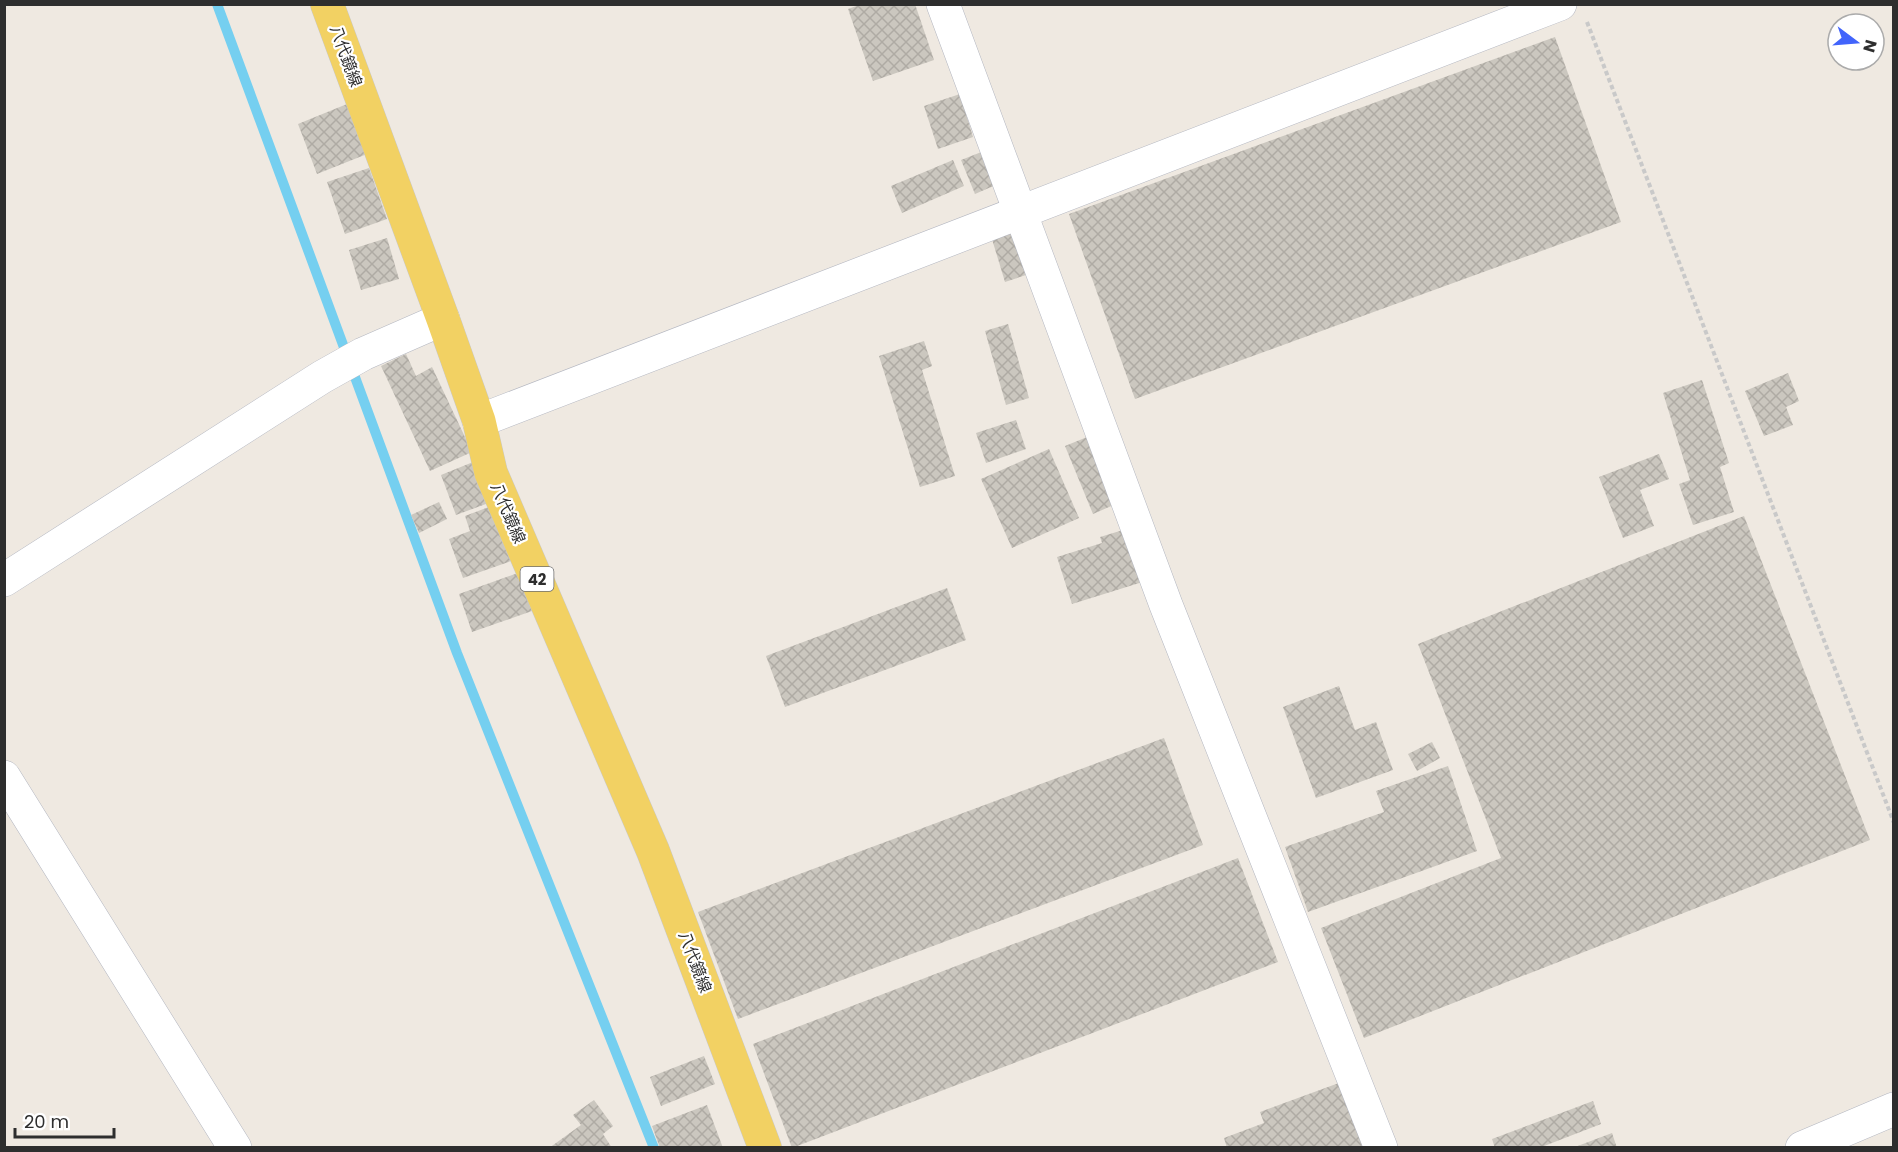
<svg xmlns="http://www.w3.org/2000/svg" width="1898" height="1152" font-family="Poppins,'Noto Sans JP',sans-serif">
	<defs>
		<pattern id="building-cross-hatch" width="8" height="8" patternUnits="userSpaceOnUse" patternTransform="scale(1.5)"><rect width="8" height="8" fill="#cbc7bf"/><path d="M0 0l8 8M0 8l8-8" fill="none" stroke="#afaba4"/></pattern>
	</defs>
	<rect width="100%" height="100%" fill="#efe9e1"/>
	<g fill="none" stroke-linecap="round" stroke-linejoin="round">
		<polyline stroke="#75cff0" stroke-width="10" points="217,4 457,653 654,1148"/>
	</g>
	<g fill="url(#building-cross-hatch)">
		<polygon points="862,4 915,4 934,60 873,81 848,9"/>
		<polygon points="1555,37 1621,222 1135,399 1069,214"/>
		<polygon points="960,94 973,137 938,149 924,106"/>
		<polygon points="347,104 367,154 317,174 298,124"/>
		<polygon points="984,151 998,184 975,194 961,160"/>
		<polygon points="953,160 964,186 902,213 891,186"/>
		<polygon points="369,168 387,219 345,234 327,182"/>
		<polygon points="1012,219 1029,274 1005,282 988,226"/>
		<polygon points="387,238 399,279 361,290 349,250"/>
		<polygon points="1008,324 1029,398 1006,405 985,331"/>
		<polygon points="924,341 932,366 922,370 955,476 920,487 879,356"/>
		<polygon points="406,354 416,376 432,367 472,452 430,471 381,366"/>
		<polygon points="1788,373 1799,401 1786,407 1793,425 1764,436 1745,391"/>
		<polygon points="1702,380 1729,463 1720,467 1734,512 1693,525 1679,484 1690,480 1663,393"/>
		<polygon points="1016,420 1026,449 986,463 976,433"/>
		<polygon points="1097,433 1125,500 1093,514 1065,446"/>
		<polygon points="1049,449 1079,518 1012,548 981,479"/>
		<polygon points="1659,454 1669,479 1640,490 1654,526 1623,538 1599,477"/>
		<polygon points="478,460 494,501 456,515 441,475"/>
		<polygon points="439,502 447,519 419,533 411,515"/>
		<polygon points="494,505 514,560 463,578 449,539 470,531 465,516"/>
		<polygon points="1744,516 1870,840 1364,1038 1321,928 1501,858 1418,644"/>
		<polygon points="1133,527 1149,580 1072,604 1057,557 1102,543 1100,537"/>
		<polygon points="518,573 532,611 472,632 459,594"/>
		<polygon points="947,588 966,640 785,707 766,656"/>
		<polygon points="1339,686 1355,730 1376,722 1393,770 1316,798 1283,707"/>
		<polygon points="1164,738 1203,845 738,1019 698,912"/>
		<polygon points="1432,742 1440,758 1417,771 1408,754"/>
		<polygon points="1448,766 1477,851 1308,912 1285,847 1384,812 1376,791"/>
		<polygon points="1238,858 1278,962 792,1148 753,1044"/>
		<polygon points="704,1056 715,1084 661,1106 650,1077"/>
		<polygon points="1347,1080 1370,1142 1356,1148 1227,1148 1224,1138 1264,1123 1260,1112"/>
		<polygon points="594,1100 613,1126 603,1134 612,1148 549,1148 581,1125 573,1115"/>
		<polygon points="1593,1101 1601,1124 1539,1148 1495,1148 1492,1139"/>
		<polygon points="707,1105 723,1148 660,1148 652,1126"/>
		<polygon points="1612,1133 1617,1148 1575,1148 1575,1147"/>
	</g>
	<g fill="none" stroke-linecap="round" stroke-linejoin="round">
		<defs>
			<g id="street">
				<polyline points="943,4 1166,605 1381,1148"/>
				<polyline points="479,421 1560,4"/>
				<polyline points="4,580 322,377 363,354 443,319"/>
				<polyline points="4,777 235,1148"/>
				<polyline points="1802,1148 1894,1109"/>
			</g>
			<polyline id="primary" points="327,4 443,319 479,421 491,473 653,851 765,1148"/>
		</defs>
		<use href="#street" stroke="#b4b7c1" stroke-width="34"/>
		<use href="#primary" stroke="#c9c9c9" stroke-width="34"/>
		<polyline stroke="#c9c9c9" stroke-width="4" stroke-dasharray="4.5 3" stroke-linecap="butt" points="1587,22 1894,823"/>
		<use href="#street" stroke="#fff" stroke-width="33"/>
		<use href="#primary" stroke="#f2d163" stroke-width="33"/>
	</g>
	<g text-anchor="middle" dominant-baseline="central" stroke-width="4.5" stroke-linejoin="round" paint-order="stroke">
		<rect fill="#fff" stroke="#6d6d6d" stroke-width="1.5" x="520.5" y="567" width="33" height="24" rx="4.5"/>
		<g font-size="15" font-weight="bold" fill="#2e2e2e">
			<text x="537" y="579">42</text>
		</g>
		<g font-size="16" fill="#2e2e2e" stroke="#fff">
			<text transform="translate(346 56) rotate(70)">八代鏡線</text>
			<text transform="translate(508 513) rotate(67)">八代鏡線</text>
			<text transform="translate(695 962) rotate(69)">八代鏡線</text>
		</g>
	</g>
	<rect width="1898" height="1152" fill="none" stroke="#2e2e2e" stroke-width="12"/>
	<g transform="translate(1856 42) rotate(106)"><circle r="28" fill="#ffffff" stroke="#ababab" stroke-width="1.5"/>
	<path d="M0-4.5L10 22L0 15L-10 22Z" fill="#4264fb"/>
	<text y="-9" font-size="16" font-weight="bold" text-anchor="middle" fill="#2e2e2e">N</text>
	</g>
	<path d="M15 1128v9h99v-9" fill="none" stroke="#2e2e2e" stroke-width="3"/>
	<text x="24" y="1128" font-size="18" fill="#2e2e2e" stroke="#ffffff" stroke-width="4.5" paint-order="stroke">20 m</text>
</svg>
